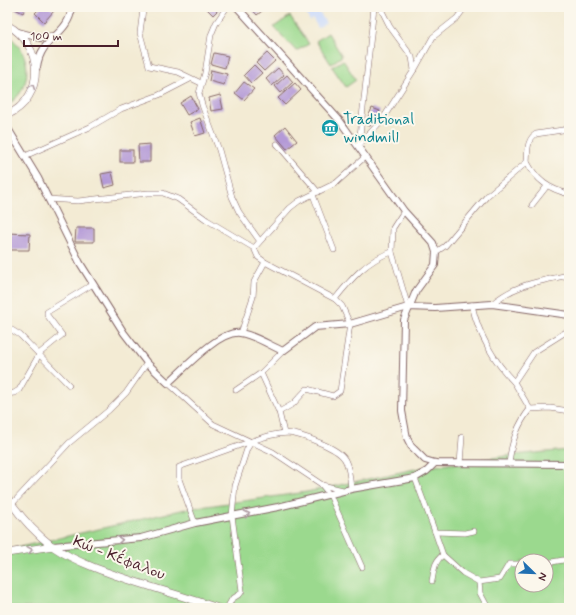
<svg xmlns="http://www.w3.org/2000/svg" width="576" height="615" font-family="Mynerve,sans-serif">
	<rect width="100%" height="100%" fill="#fbf7ec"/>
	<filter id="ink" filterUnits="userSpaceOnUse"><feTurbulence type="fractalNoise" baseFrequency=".025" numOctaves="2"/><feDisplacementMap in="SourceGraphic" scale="8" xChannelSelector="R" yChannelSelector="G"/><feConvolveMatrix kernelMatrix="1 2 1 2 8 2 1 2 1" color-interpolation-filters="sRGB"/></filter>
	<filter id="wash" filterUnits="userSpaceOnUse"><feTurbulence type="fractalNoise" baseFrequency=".012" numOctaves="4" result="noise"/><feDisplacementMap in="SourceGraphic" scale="16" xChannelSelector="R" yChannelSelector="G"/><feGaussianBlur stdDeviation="0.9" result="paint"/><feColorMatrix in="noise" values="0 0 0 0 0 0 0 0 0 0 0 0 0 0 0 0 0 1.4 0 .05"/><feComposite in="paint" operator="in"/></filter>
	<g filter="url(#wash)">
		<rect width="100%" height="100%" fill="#f3ebd4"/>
		<polygon fill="#ccdbfa" points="293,7 316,7 326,23 318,28 313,19 310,21 303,9 296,12"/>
		<g fill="#9bd98e" stroke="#727c5c" fill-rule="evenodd">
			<polygon points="290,16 309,44 296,51 274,27"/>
			<polygon points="328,33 342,56 331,64 316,41"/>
			<path d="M7 35C33 52 34 89 7 105Z"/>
			<polygon points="343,60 356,80 346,87 332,67"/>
			<path d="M569 450V608H7V550L186 509 307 492 420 468 513 455ZM522 561H546V585H522Z"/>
		</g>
		<g id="blocks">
			<g fill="#b49ad7">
				<polygon points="11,7 26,7 23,13"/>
				<polygon points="41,7 50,7 54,11 44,22 35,13"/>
				<polygon points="205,7 221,7 213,15"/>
				<polygon points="250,7 267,7 257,15"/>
				<polygon points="214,53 228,56 225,68 211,64"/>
				<polygon points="267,53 275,61 264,71 256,63"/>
				<polygon points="254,65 262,73 251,83 244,75"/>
				<polygon points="278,68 284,75 272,86 266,79"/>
				<polygon points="211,70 227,74 224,85 209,81"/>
				<polygon points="287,75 293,82 281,93 275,86"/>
				<polygon points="244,82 254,89 244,100 235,93"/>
				<polygon points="295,83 301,90 285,105 278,98"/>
				<polygon points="220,95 223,109 211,111 209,98"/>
				<polygon points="191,96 198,109 187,115 180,103"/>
				<polygon points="372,108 380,111 375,122 372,121 370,126 363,123 363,119 367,120"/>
				<polygon points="200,118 205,133 195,136 190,122"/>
				<polygon points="285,126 297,141 287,149 275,135"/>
				<polygon points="150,144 150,162 139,162 138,145"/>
				<rect x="120" y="150" width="13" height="12"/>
				<polygon points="112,172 115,185 104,188 101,174"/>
				<polygon points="76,228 94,228 94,242 75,242"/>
				<polygon points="7,233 30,234 29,250 7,250"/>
			</g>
		</g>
	</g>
	<g filter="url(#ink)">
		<use href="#blocks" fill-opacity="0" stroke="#856666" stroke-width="1"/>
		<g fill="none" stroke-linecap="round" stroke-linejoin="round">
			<defs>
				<g id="minor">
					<polyline points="227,7 216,23 211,35 205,73 199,93 202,105 219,150 232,197 239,212 259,240"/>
					<polyline points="143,9 140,33 149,66 178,72 201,83"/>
					<polyline points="415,69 433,37 457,18 465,7"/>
					<polyline points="277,144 318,192"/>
					<polyline points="359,145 382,120 414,70 412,57 390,27 380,7"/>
					<polyline points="359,145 374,7"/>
					<polyline points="25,156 90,127 121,109 159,95 190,79"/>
					<path d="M527 162C537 181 549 189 569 194"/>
					<polyline points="313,195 334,250"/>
					<polyline points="48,199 78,201 148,193 163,193 178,199 207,220 254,248 258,257 265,262 254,282 253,297 241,333"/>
					<polyline points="532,205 547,186"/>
					<polyline points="254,248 290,208 299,201 336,183 366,156"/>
					<polyline points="392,252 408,307"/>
					<path d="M436 252 445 246 487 196 527 162C528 152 526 140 536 134L569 129"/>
					<polyline points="265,262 335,299 342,306 350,324 340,391 333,396 307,389 293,404 279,412 284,433"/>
					<path d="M335 299C351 279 367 260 392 252L393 228 404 211"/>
					<path d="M492 304C515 284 540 281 569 275"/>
					<path d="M472 305C478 333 494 362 514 382L534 352 569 330"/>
					<polyline points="7,327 20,335 69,385"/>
					<polyline points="168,383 213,424 273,452 321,484 330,495 362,567"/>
					<polyline points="236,390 261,373"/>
					<polyline points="7,394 14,393 19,390 40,353 62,335 47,315 47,312 93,284"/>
					<polyline points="530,409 550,408 569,411"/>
					<polyline points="279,412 261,373 283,351"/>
					<path d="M252 441C285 429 293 431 325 445 333 449 343 454 346 462 350 471 350 480 351 489"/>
					<polyline points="460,464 462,437"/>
					<path d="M509 464C511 443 517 425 530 409L514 382"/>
					<polyline points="415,478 435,532 465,533 474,531"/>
					<polyline points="322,485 343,490"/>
					<polyline points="12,504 69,443 109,410 126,393 147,363"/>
					<polyline points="195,523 179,479 179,467 252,441 247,449 235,486 232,516 242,591 240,594 232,599 227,608"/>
					<polyline points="435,532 443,555"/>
					<polyline points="546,563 569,559"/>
					<path d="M432 581C434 571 434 561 443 555L463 573 479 582 500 579 509 564H522"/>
					<polyline points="479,582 480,593 487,606"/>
				</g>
				<g id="tertiary">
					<polyline points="237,7 340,121 404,211 433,243 436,252 435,265 416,291 404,320 402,411 407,438 411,446 425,460 435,463 569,464"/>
					<polyline points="18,32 40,38 54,36"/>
					<path d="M37 67C41 36 68 37 72 7"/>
					<path d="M7 127 38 178 80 263 124 333 147 363 168 383C183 370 219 330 240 333 252 334 271 346 283 351L315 327 350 324 408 307 435 308 492 304 569 315"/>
					<polyline points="53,546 141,538 195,523 278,507 351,489 415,478 427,471 435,463"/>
				</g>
				<g id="secondary">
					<path d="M7 25C44 44 46 98 7 115"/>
					<path d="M7 497C19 515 34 532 52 546 77 563 108 573 136 582 164 591 191 599 218 608"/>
					<polyline points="7,553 53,546"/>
				</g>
			</defs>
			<use href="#minor" stroke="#856666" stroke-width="6"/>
			<use href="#tertiary" stroke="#856666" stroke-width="8"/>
			<use href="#secondary" stroke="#856666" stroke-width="8"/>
			<use href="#minor" stroke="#fff" stroke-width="5"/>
			<use href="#tertiary" stroke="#fff" stroke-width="6"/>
			<use href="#secondary" stroke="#fff" stroke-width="7"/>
		</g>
		<defs><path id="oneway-chevron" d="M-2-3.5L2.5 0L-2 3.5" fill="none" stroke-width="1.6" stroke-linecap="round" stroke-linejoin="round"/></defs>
		<g stroke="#ae9aa0">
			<use href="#oneway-chevron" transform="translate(32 87) rotate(-70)"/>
			<use href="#oneway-chevron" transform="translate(247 514) rotate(-11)"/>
			<use href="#oneway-chevron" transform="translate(120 540) rotate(-5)"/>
			<use href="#oneway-chevron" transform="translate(30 550) rotate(-10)"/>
		</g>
	</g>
	<defs>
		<symbol id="museum-disc" viewBox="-11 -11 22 22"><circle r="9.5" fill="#0f9aa8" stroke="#fbf7ec"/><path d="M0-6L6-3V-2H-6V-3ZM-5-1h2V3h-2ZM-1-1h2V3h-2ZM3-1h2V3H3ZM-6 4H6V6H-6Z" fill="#fff"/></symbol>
	</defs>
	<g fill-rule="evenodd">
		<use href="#museum-disc" x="320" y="118" width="20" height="20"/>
	</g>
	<g text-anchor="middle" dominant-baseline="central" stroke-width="4" stroke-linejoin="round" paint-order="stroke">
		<g font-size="16" fill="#0d838f" stroke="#fbf7ec" text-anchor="start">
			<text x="343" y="119">Traditional<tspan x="343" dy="18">windmill</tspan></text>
		</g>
		<g font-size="16" fill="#4a1f2b" stroke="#fbf7ec">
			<text transform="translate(119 558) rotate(21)">Κώ - Κέφαλου</text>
		</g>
	</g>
	<rect width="576" height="615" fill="none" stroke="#fbf7ec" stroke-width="24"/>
	<g transform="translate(534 573) rotate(113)"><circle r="19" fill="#fbf7ec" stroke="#b4a19f"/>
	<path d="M0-3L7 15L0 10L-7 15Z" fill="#1f6fb2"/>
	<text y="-6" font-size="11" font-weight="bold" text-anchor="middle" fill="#4a1f2b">N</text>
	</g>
	<path d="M24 40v6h94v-6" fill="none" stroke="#4a1f2b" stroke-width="2"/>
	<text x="30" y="40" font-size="12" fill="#4a1f2b" stroke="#fbf7ec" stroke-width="3" paint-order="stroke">100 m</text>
</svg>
